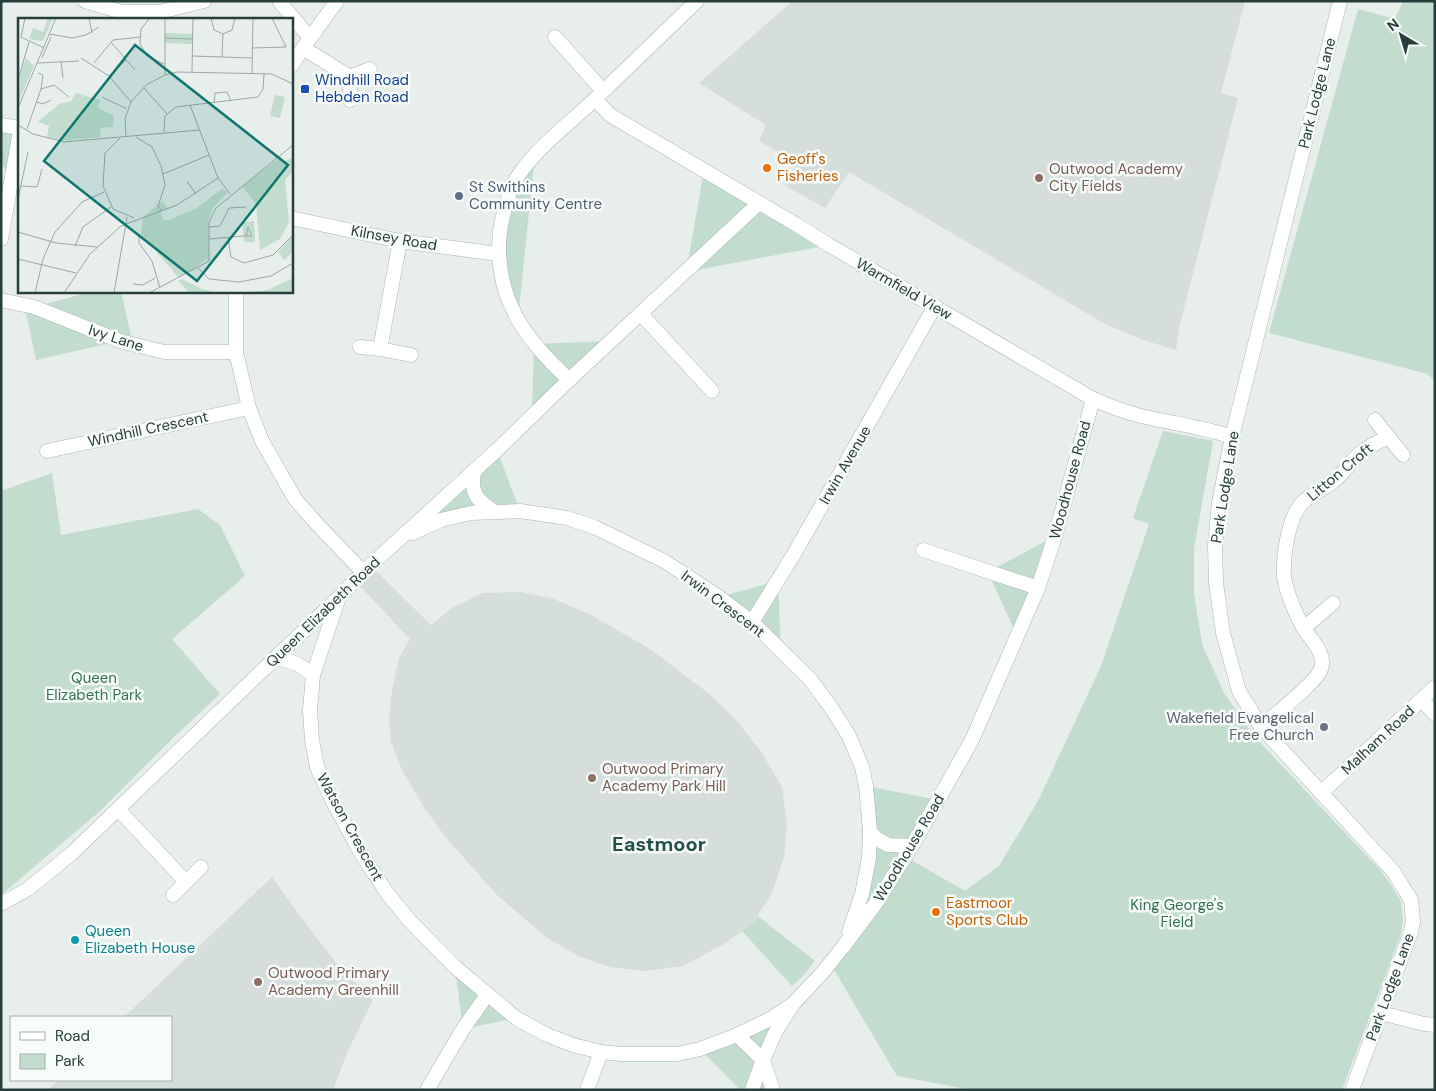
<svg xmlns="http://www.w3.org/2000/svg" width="1436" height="1091" font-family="'DM Sans',sans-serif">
	<rect width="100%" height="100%" fill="#e7eeec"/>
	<g fill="#d5dedb">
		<polygon points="793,1 1245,1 1221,93 1238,98 1179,328 1176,350 1143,340 1105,324 849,172 825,208 784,185 797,163 759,141 766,125 699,83"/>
		<polygon points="374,569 431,625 452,608 483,593 521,592 554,599 591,615 650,649 708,693 737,721 762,753 782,787 787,825 784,857 772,893 752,924 722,945 683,966 645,971 610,967 578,956 546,937 498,896 447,839 425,809 402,770 391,742 389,717 392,690 399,658 410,639 357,583"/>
		<polygon points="272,877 303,920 337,964 373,1000 347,1053 333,1090 48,1090 58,1080 171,1080 171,1017 124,1017"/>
	</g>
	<g fill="#c2ddcd">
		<polygon points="1403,1 1435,1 1435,381 1428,374 1269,333 1358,9 1395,19"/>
		<polygon points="1,125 19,128 12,178 1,163"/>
		<polygon points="535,155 518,318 502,278 506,205"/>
		<polygon points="704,171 829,245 686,272"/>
		<polygon points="94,291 121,291 133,345 120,341 36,360 24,304 34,307"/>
		<polygon points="611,341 532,415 534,344"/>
		<polygon points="1163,431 1213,441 1194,549 1194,593 1202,644 1224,693 1254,736 1383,873 1401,901 1403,922 1401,934 1342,1090 972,1090 897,1076 830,963 843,947 862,894 866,786 938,800 906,857 965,891 999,866 1038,801 1101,666 1149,524 1133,518"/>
		<polygon points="497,450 520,511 494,511 400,539"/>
		<polygon points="52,473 61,535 198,509 220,525 245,576 172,639 220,694 175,736 100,811 1,895 1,491"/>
		<polygon points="1055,536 1017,636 988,572"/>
		<polygon points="778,581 781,650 719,597"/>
		<polygon points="758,916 815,961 803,976 792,986 742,931 752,924"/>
		<polygon points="455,967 516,1018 463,1029"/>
		<polygon points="793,1004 763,1060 773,1090 740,1090 700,1049"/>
	</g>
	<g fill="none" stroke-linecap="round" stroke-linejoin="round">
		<defs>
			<g id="minor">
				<polyline points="85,1 122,12 160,12 204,1"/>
				<polyline points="279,1 310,38"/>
				<polyline points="1340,1 1232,437 1219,503 1215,545 1216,583 1223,633 1239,691 1261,727 1393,871 1411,900 1413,921 1411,932 1352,1090"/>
				<polyline points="555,37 603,91"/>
				<polyline points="303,48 350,77"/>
				<polyline points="291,66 310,38 337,1"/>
				<path d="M595 99 610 115 797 225 829 245 1093 399C1107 405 1122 411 1137 415 1168 423 1201 426 1232 437"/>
				<polyline points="350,100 350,77 370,69"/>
				<polyline points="1,125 19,128"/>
				<polyline points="291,218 400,241 498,254"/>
				<polyline points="1,239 19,137"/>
				<polyline points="236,291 236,352 249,408 262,441 295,499 317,524 363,572"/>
				<polyline points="1,300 34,307 120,341 164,352 236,352"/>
				<polyline points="641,314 712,391"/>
				<polyline points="360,347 380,349 411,355"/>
				<polyline points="380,349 400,241"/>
				<path d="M569 380C557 368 545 357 535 344 504 307 492 262 503 216 506 203 512 184 520 173 541 144 570 123 595 99 629 66 663 34 697 1"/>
				<polyline points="1375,420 1403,455"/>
				<polyline points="47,451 249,408"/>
				<path d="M475 470C469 490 476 501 494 511"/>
				<polyline points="412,533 441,520 471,513 520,511 567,518 594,527 664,561 719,597 752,622 810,679 832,709 849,736 862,767 866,786 870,831 877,839 888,845 912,846"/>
				<polyline points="923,550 1038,588"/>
				<polyline points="338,600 313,675 310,710 312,740 317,767 333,802 362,855 387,893 409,920 455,967 516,1018 545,1034 573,1045 601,1052 621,1054 678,1054 700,1049 737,1035 770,1019 793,1004"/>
				<polyline points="752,622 794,554 935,306"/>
				<polyline points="1304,628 1333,603"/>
				<path d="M276 658C292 661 300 664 313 675"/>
				<polyline points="1421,700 1435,714"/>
				<path d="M1261 727C1273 716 1317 682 1321 669 1326 653 1312 641 1304 629 1297 617 1285 589 1284 576 1283 556 1288 518 1302 503 1310 495 1321 490 1330 484 1341 477 1348 465 1357 456 1367 447 1377 442 1389 437"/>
				<polyline points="1321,793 1435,687"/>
				<polyline points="118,809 186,882"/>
				<polyline points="173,895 201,867"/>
				<polyline points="1,904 28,889 71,854 339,597 363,572 497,450 569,380 759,203"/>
				<polyline points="849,932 862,894 869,858 870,831"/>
				<polyline points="1381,1013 1424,1024 1435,1025"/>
				<polyline points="737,1035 763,1060 773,1090"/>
				<polyline points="427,1090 463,1029 487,995"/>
				<polyline points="587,1090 601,1052"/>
				<polyline points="752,1090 763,1060 776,1031 793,1004 823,972 843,947 876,903 912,846 972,740 1038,588 1055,536 1093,399"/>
			</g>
		</defs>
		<use href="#minor" stroke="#aab6b4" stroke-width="15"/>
		<use href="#minor" stroke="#fff" stroke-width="14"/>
	</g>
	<rect fill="#1a4fb4" stroke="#f7fbf9" stroke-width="2" x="300" y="84" width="10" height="10" rx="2.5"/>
	<g fill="#e8710a" stroke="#f7fbf9" stroke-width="2">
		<circle cx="767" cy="168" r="5"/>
		<circle cx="936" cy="912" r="5"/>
	</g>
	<g fill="#8d6e63" stroke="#f7fbf9" stroke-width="2">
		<circle cx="1039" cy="178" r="5"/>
		<circle cx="592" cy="778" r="5"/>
		<circle cx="258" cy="982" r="5"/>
	</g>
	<circle fill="#5c6f8a" stroke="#f7fbf9" stroke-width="2" cx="459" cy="196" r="5"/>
	<circle fill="#6b7280" stroke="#f7fbf9" stroke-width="2" cx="1324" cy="727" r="5"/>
	<circle fill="#0f9aa8" stroke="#f7fbf9" stroke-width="2" cx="75" cy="940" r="5"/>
	<g text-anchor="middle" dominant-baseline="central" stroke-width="5" stroke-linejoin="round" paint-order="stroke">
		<g font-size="15" fill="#164399" stroke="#f7fbf9" text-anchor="start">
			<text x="315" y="80">Windhill Road<tspan x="315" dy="17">Hebden Road</tspan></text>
		</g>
		<g font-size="15" fill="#273f3c" stroke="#f7fbf9">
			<text transform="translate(1317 93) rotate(-76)">Park Lodge Lane</text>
			<text transform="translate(394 238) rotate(10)">Kilnsey Road</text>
			<text transform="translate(904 289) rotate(30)">Warmfield View</text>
			<text transform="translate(116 338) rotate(18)">Ivy Lane</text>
			<text transform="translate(148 429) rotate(-12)">Windhill Crescent</text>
			<text transform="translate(845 465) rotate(-60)">Irwin Avenue</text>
			<text transform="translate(1340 472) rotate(-40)">Litton Croft</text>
			<text transform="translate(1070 480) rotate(-75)">Woodhouse Road</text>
			<text transform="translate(1225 487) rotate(-81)">Park Lodge Lane</text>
			<text transform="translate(723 604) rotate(37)">Irwin Crescent</text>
			<text transform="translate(323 612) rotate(-44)">Queen Elizabeth Road</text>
			<text transform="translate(1378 740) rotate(-43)">Malham Road</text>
			<text transform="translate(350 827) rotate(61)">Watson Crescent</text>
			<text transform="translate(909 848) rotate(-59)">Woodhouse Road</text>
			<text transform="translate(1390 987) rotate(-70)">Park Lodge Lane</text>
		</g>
		<g font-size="15" fill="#c56008" stroke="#f7fbf9" text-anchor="start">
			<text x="777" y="159">Geoff's<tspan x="777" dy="17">Fisheries</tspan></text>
			<text x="946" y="903">Eastmoor<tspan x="946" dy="17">Sports Club</tspan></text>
		</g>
		<g font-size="15" fill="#785e54" stroke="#f7fbf9" text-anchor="start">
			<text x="1049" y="169">Outwood Academy<tspan x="1049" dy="17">City Fields</tspan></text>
			<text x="602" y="769">Outwood Primary<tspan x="602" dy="17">Academy Park Hill</tspan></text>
			<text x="268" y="973">Outwood Primary<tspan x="268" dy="17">Academy Greenhill</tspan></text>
		</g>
		<g font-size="15" fill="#4e5e75" stroke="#f7fbf9" text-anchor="start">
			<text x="469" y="187">St Swithins<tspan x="469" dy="17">Community Centre</tspan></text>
		</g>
		<g font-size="15" fill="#347355" stroke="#f7fbf9">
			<text x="94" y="678">Queen<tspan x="94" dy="17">Elizabeth Park</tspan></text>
			<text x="1177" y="905">King George's<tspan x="1177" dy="17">Field</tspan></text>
		</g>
		<g font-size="15" fill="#5b616d" stroke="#f7fbf9" text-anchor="end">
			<text x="1314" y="718">Wakefield Evangelical<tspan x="1314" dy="17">Free Church</tspan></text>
		</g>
		<g font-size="15" fill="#0d838f" stroke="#f7fbf9" text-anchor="start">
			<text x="85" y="931">Queen<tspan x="85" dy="17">Elizabeth House</tspan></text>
		</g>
		<g font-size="20" font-weight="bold" fill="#24504b" stroke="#f7fbf9">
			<text x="659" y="844">Eastmoor</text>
		</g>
	</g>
	<g transform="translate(18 18)">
		<rect width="275" height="275" fill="#e7eeec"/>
		<path d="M30 0H35L25 23 11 21 15 10 25 14ZM147 15 175 16V26L146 25ZM8 40 16 48 0 85 2 55ZM58 75 83 82 79 89 96 98 95 109 82 110 83 119 41 123 29 119 31 108 20 104 41 86 53 83ZM257 77 267 79 262 100 252 98ZM275 139V153L267 162 271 204 262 221 242 232 238 186 224 168 261 141 264 145ZM205 170 209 175 195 190 190 203 191 240 161 260 123 216 125 199 144 183 150 190 142 194 146 202H151L179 190ZM236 203 237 224H226L224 204ZM275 217V234L266 242 260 234ZM275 260V275H227L250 272ZM164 261 184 271 199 275H172L160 263Z" fill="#c2ddcd"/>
		<path fill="none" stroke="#9aa8a6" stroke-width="1" d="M7 0 3 19 26 30M71 0 74 15M132 0 123 11 122 26 129 38 146 46M193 0 196 12 205 16 214 12 217 0M32 16 54 20 68 17 81 9M147 20 175 21M93 24 117 52M234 30 268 29 254 0M175 38 234 40M204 39 205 16M24 40 33 19M63 40 91 58 113 84M43 43 45 60M20 45 61 43M76 45 95 22 122 19M174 54 175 0M20 55 25 57 23 71 36 67 51 79M234 56 235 0M147 57V0M91 58 108 42M0 62 11 24M126 70 149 96M84 79 109 91M18 84 25 86 33 82M196 85 197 75 209 74 213 83M172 87 200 160 212 176M0 90 38 0M0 107 15 116 46 124 181 112M9 111 23 71M146 114 147 98 158 89 240 79 245 71 246 56M108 118 107 101 113 84 128 67 147 57 159 54 254 56 275 66M118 119 134 129 143 148 147 167 140 188 144 193M102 120 87 135 85 168 95 191 116 200M145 156 191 137M169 163 178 176M3 168 19 169 24 151M0 181 10 134M191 209 202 208 211 190 228 189M0 214 38 225 79 229M121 219V225L134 243 142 270M210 220 213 239 226 245 255 237 275 217M192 221 225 218H234L230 209 228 218M57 228 65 209 93 189M0 241 58 255M180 250 191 261 221 264 253 258 275 245M115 266 125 267 137 260M17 275 25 241 37 214 64 184 86 174M46 275 72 236 103 208 159 187 200 160M96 275 109 199M131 275 191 243V204L198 190 275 127"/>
		<path fill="#0f766e" fill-opacity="0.15" stroke="#0f766e" stroke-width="2.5" d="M117 27 270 147 179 263 26 143Z"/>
		<rect width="275" height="275" fill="none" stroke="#273f3c" stroke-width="2.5"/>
	</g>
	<rect width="1436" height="1091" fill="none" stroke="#273f3c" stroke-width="5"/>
	<rect x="10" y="1016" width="162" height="65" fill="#f7fbf9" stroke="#a4b0ad"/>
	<rect x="20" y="1032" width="25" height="8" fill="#ffffff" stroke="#a4b0ad"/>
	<text x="55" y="1041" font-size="15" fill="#273f3c">Road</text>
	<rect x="20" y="1054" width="25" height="15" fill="#c2ddcd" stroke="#a4b0ad"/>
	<text x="55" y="1066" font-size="15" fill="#273f3c">Park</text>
	<g transform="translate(1401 35) rotate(322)" stroke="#f7fbf9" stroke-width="4" paint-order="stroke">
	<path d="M0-4L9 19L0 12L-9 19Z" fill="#273f3c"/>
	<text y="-8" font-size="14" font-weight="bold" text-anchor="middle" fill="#273f3c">N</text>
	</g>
</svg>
